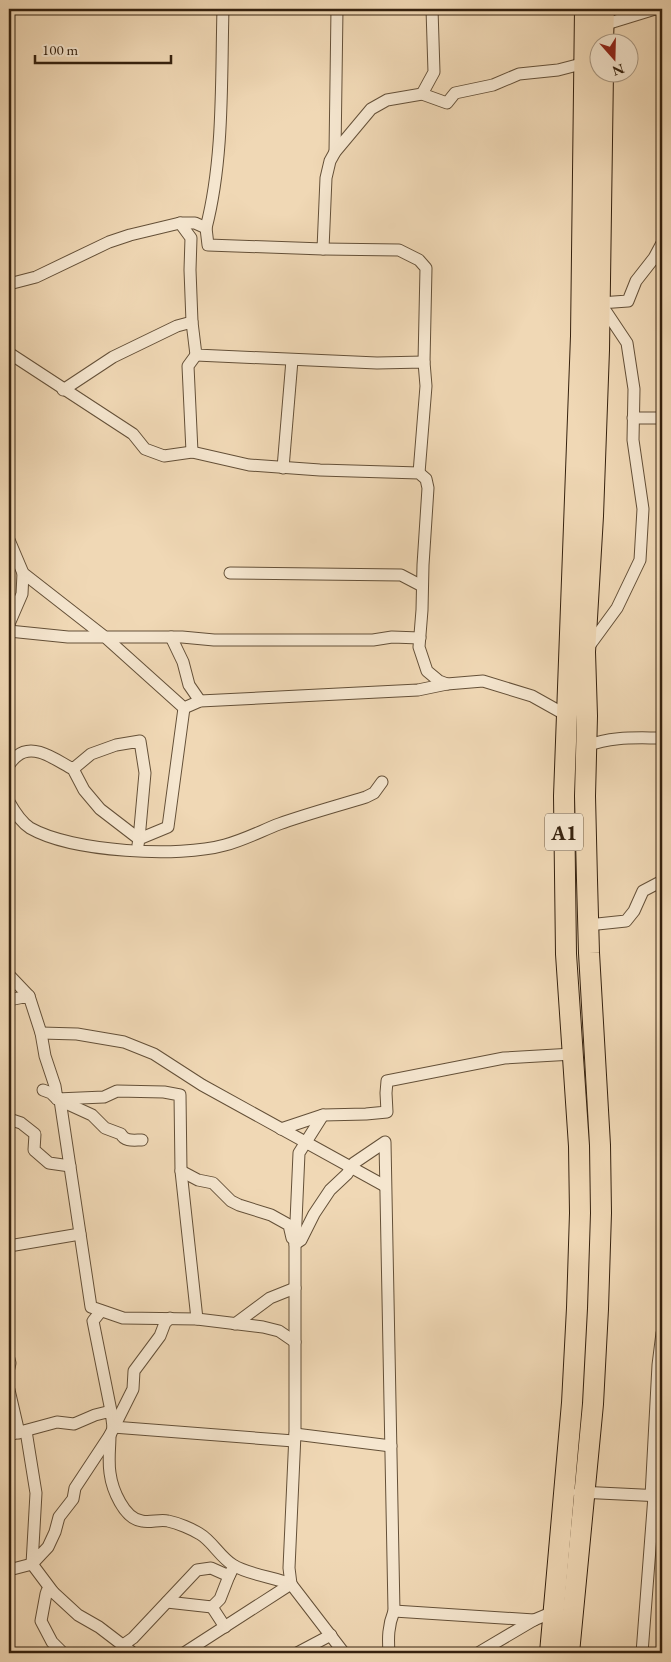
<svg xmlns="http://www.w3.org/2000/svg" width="671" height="1662" font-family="'EB Garamond',serif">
	<rect width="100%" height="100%" fill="#f0d8b5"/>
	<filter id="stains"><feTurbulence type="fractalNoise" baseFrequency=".004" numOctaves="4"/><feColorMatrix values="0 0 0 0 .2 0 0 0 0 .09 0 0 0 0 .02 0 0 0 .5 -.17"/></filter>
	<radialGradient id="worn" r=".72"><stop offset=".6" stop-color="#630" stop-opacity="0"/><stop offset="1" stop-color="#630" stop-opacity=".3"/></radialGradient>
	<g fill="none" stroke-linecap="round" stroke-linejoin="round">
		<defs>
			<g id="street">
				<polyline points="603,25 655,9"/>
				<polyline points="422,94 434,72 432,9"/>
				<polyline points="335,152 337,9"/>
				<polyline points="180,223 191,238 190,270 192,322"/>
				<path d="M206 228C224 159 221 80 223 9"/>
				<polyline points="323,249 399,250 419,260 426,268 424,362"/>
				<polyline points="9,284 36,277 109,242 130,235 180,223 195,223 206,228 208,245 323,249 326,178 330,161 335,152 371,109 387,100 422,94 447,103 455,93 493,85 519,74 558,70 585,63"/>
				<polyline points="600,303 628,301 636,281 654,258 662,243"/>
				<polyline points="9,353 133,434 145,449 164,456 192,452 249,465 320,470 419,473 426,479 428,488 423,565 422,610 419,647 427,671 439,681 447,684"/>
				<polyline points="63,390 113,357 177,326 192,322 196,355 377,363 424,362 426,386 419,473"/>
				<polyline points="633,418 662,418"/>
				<polyline points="192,452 188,366 196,355"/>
				<polyline points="283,468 292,360"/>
				<polyline points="9,540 23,573 105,637 182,637 214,640 373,640 392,637 420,638"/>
				<polyline points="230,573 401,575 422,586"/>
				<polyline points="9,624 22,594 23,573"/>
				<polyline points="9,631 68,637 105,637 184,708 200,701 418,690 447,684 483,681 532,696 566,715 570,715"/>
				<polyline points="171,637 183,662 189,685 200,701"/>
				<polyline points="587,649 617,608 640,560 643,509 633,440 634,389 627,343 601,304"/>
				<path d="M586 746C613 736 634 738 662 738"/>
				<path d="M9 765C11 762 14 758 17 756 34 742 57 761 73 769L91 754 116 745 140 741 145 773 139 839 100 809 84 790 73 769"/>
				<path d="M9 802C14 811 21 822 30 828 72 852 179 858 225 845 244 840 261 831 279 824 307 814 337 806 366 797L374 793 382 782"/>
				<polyline points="138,845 139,839 168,827 184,708"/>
				<polyline points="588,925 626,921 634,911 643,891 662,881"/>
				<polyline points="9,975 29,996"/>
				<polyline points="9,1000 29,996 41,1033 45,1056 55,1086 57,1099 104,1097 117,1091 164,1092 180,1095 181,1171 197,1319"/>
				<polyline points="41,1033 77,1034 124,1042 154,1054 202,1085 385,1186"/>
				<path d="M43 1090 51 1093 57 1099 92 1115 105 1128 121 1134C125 1142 134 1140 142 1140"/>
				<polyline points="60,1100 91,1307 123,1318 197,1319 263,1327 279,1331 295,1342"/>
				<polyline points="9,1119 21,1123 35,1134 34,1150 49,1163 70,1166"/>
				<polyline points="281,1129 323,1115 366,1114 387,1112 386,1093 387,1081 504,1058 573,1054"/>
				<polyline points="181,1171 198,1180 213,1183 231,1201 239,1205 271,1215 289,1225 292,1238"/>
				<path d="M295 1244 301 1240 314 1214 330 1190 347 1174 354 1163 385 1142 394 1611C388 1626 388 1638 389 1653"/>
				<polyline points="9,1246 80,1234"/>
				<polyline points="101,1311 93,1321 111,1411"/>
				<polyline points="235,1324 270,1298 295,1288"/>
				<polyline points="9,1359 10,1363 9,1368"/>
				<polyline points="9,1390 19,1433"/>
				<polyline points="113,1427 294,1441"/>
				<polyline points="26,1431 36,1493 32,1564 48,1547 55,1532 59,1517 73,1499 75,1488 110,1435 133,1389 134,1371 160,1336 165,1323 170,1318"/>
				<polyline points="295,1434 391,1446"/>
				<polyline points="9,1435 57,1422 74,1424 95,1415 111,1411 113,1427"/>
				<path d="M110 1435C110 1447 108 1460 110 1473 112 1489 124 1519 142 1521 150 1523 160 1519 168 1521 178 1523 192 1529 200 1534 212 1541 220 1557 233 1565 249 1575 274 1577 291 1584L344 1653"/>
				<polyline points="579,1492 662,1496"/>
				<polyline points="651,1496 658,1365 662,1333"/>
				<polyline points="9,1570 32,1564 53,1592 78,1615 99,1627 133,1653"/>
				<polyline points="291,1584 289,1568 295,1434 295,1244 299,1153 323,1115"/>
				<polyline points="53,1592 47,1591 46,1594 41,1621 52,1642 63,1653"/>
				<polyline points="167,1602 212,1607"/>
				<polyline points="394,1611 534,1620"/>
				<polyline points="225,1627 212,1607 220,1599 229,1576"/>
				<polyline points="123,1645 133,1638 197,1570 211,1568 229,1576 234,1566"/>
				<polyline points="184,1653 291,1584"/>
				<polyline points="297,1653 331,1635"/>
				<polyline points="478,1653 534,1620 553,1612"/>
				<polyline points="642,1653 654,1496"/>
			</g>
			<g id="highway">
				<polyline points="603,42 604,9"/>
				<polyline points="550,1653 572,1403 577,1308 580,1213 579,1146 566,954 564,796 581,336 585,9"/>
				<polyline points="569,1653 593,1404 598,1309 601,1213 600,1145 589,953 587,880 585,796 587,716 585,652 593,516 599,350 603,72"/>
			</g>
		</defs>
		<use href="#street" stroke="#645038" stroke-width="13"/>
		<use href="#highway" stroke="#36220f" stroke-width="22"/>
		<use href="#street" stroke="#f5e6cf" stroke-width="11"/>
		<use href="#highway" stroke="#f0d8b5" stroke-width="20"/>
	</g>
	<g text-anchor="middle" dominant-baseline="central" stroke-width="5" stroke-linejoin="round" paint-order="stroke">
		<rect fill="#f5e6cf" stroke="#6f5d49" stroke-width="1" x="545" y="813.5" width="38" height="37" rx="4"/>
		<g font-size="21" font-weight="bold" fill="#36220f">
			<text x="564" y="832">A1</text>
		</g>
	</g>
	<rect width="671" height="1662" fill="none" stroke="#f0d8b5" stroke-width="30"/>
	<rect x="10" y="10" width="651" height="1642" fill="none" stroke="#36220f" stroke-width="2.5"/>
	<rect x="15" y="15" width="641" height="1632" fill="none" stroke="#36220f"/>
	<g transform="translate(614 58) rotate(160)"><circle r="24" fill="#f5e6cf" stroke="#a99882"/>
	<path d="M0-4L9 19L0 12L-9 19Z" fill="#8f2418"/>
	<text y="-8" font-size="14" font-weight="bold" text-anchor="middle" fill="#36220f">N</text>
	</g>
	<path d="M35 55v8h136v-8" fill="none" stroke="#36220f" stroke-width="2.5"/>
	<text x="42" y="55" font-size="15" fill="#36220f" stroke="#f5e6cf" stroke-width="4" paint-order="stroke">100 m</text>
	<rect width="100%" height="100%" filter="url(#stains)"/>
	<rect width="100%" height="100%" fill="url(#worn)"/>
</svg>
